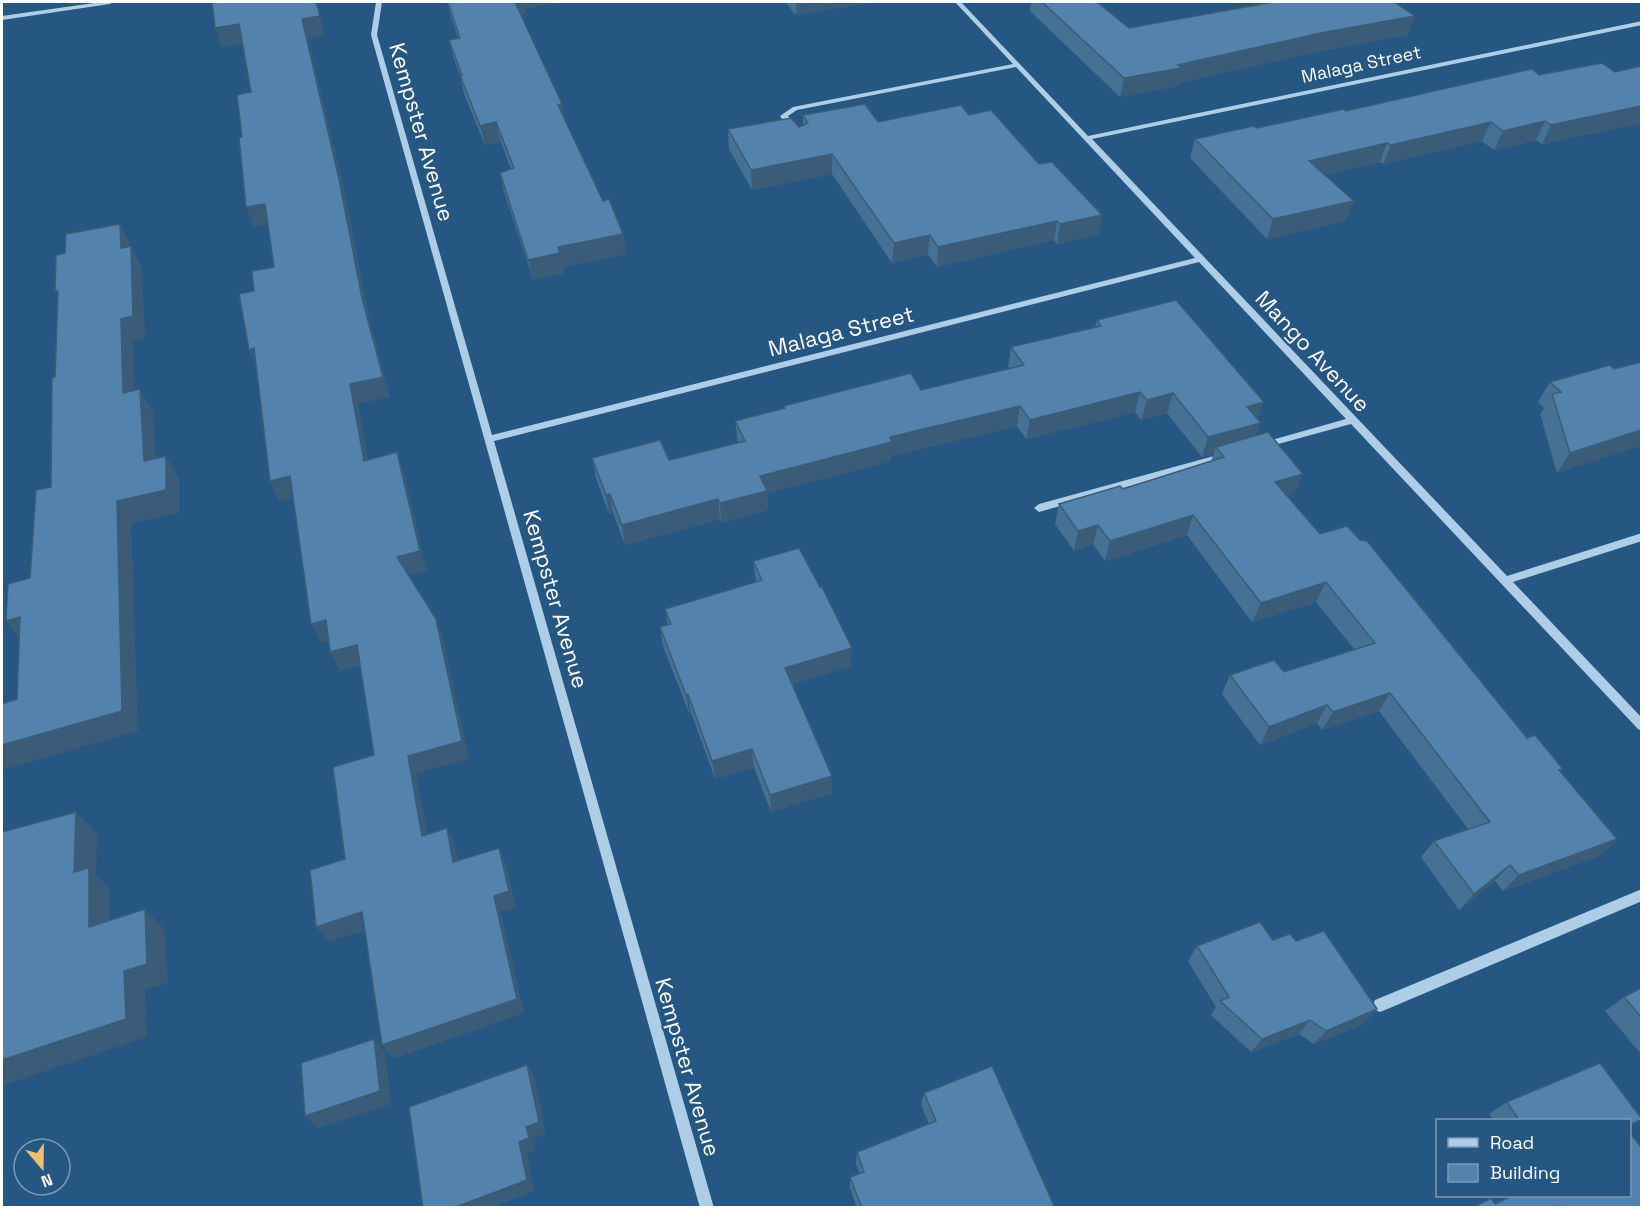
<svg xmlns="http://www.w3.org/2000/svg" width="1643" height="1209" font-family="'Space Grotesk',sans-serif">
	<rect width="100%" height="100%" fill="#265782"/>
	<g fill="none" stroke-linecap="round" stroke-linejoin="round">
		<g fill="#aecde7" fill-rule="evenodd">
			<polygon points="101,2 113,2 110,4 2,20 2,16"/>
			<polygon points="376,2 382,2 377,35 492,435 1195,258 1016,67 797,110 788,116 798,130 791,132 780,116 793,107 1013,64 955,2 961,2 1088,136 1642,21 1642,25 1092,139 1507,576 1642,533 1642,541 1513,582 1642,718 1642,731 1638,729 1351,424 1264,448 1261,447 1259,445 1261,443 1346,419 1199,262 494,441 714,1208 700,1208 371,35"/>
			<polygon points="1225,453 1230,456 1228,458 1039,512 1034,508 1039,504"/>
			<polygon points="1642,889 1642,901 1385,1010 1380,1012 1375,1010 1373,1005 1375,1000"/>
		</g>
	</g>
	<g fill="#477194">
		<polygon points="447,2 565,2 524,8 525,13 521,14 565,121 603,201 623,234 626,254 563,267 564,273 533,279 504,192 500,173 511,169 501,142 485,145 464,94 460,75 454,59 449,40 458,38 450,13"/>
		<polygon points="785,2 873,2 796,15"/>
		<polygon points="1031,2 1097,2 1129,28 1408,35 1320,51 1178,83 1177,86 1120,97 1030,11"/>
		<polygon points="1641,66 1641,123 1542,144 1536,140 1494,150 1482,141 1383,164 1380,162 1325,175 1346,221 1267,239 1190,158 1195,139 1257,128 1539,75 1615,72"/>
		<polygon points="803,115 878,122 969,115 1039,164 1102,215 1098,234 1057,244 1054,240 937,267 928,255 892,263 832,174 752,190 729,149 728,129 799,127 803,125"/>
		<polygon points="1097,320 1258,419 1256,436 1295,494 1287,496 1320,534 1527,738 1563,769 1560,772 1617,839 1599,856 1503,891 1495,881 1459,910 1421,857 1434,841 1468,829 1379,711 1322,730 1317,723 1260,745 1222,694 1230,675 1284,672 1354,649 1316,602 1252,622 1187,535 1105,561 1093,544 1074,551 1055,524 1059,504 1123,489 1211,461 1214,453 1202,457 1167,413 1141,420 1135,412 1026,439 1017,426 891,456 891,461 767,493 768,510 721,523 720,519 625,545 613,513 609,514 596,478 592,458 669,460 738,443 735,421 784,408 784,406 921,390 1010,369 1008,367 1011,347 1095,327"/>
		<polygon points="1641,362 1557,473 1540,414 1544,408 1538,402 1550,382 1614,369"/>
		<polygon points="753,561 851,666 792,684 832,793 771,812 754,767 715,779 691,712 689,713 663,646 660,627 668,625 665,609 756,582"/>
		<polygon points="1273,940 1364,1024 1314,1044 1299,1034 1251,1052 1211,1015 1216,1007 1188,961 1197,946"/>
		<polygon points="1641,988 1641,1054 1605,1011 1624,997"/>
		<polygon points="924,1093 1055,1208 857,1208 850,1188 850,1177 860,1173 856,1164 857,1152 929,1124 921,1105"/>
		<polygon points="1507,1102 1641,1120 1629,1127 1629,1120 1494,1120 1489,1114"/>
	</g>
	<g fill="#3a5c78">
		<polygon points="316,2 325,35 308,38 346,198 369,318 390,397 358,404 372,480 364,461 350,384 362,298 302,19"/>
		<polygon points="514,2 565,2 524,8 525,13 516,14"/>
		<polygon points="796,2 873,2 796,15"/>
		<polygon points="1415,16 1408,35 1320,51 1178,83 1177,86 1120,97 1124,78 1326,32"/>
		<polygon points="239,24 246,43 222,47 215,28"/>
		<polygon points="562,104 566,123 558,105"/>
		<polygon points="1641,106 1641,123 1542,144 1551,125"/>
		<polygon points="1545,121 1536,140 1494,150 1503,131"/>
		<polygon points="496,122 501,142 485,145 480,126"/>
		<polygon points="1491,122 1482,141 1383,164 1391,145"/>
		<polygon points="1387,143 1380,162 1303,181 1309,161"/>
		<polygon points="832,154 832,174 752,190 751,170"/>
		<polygon points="1354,201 1346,221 1267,239 1273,219"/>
		<polygon points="265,204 273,223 254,227 246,207"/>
		<polygon points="1102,215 1098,234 1057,244 1060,224"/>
		<polygon points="1057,221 1054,240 937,267 938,247"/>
		<polygon points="120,224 142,268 145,339 133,341 136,416 123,393"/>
		<polygon points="623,234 626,254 563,267 564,273 533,279 528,260 558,247"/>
		<polygon points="930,235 928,255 892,263 894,243"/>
		<polygon points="254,348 258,369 249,350"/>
		<polygon points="140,389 153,412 157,483 144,461"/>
		<polygon points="1140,392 1135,412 1026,439 1030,420"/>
		<polygon points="1173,393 1167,413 1141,420 1147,400"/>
		<polygon points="1264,402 1257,422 1247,407"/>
		<polygon points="1020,406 1017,426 891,456 891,461 767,493 768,510 721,523 720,503 760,476 890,437"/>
		<polygon points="1261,423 1253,442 1216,447 1214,453 1202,457 1208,437"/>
		<polygon points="1641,430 1641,446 1557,473 1570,453"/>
		<polygon points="397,452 404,472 427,571 405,576 397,557"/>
		<polygon points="166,456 179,478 179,513 131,523 138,731 2,770 2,745 117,501"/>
		<polygon points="1303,474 1295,494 1267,502 1275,482"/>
		<polygon points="290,476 299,496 279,501 270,481"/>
		<polygon points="610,494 613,513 609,514 606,495"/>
		<polygon points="718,499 720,519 625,545 622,525"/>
		<polygon points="1193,515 1187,535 1105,561 1110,541"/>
		<polygon points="1098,525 1093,544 1074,551 1078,531"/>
		<polygon points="1326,582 1316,602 1252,622 1261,603"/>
		<polygon points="20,617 23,642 6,621"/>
		<polygon points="436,619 443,638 469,758 416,774 431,852 422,836 408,756"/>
		<polygon points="326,620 336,639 321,643 311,624"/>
		<polygon points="357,645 366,664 340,671 330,652"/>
		<polygon points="852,648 851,666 786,686 785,668"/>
		<polygon points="1390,693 1379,711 1322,730 1333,712"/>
		<polygon points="688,694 691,712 689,713 686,695"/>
		<polygon points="1327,705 1317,723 1260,745 1269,727"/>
		<polygon points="752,749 754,767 715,779 712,761"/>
		<polygon points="832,776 832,793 771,812 770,795"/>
		<polygon points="76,812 97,834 96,874 110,889 110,946 89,927 74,872"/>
		<polygon points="447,828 455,845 462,878 453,862"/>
		<polygon points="1617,839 1599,856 1503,891 1519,875"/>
		<polygon points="499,848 506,864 516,907 501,912 524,1013 393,1059 382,1045 494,896"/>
		<polygon points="1510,865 1495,881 1459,910 1474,894"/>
		<polygon points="145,909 164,929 168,983 145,990 147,1037 2,1086 2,1060 124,971"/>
		<polygon points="362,912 373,928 328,942 316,927"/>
		<polygon points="1377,1009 1364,1024 1314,1044 1326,1031"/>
		<polygon points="1310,1020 1299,1034 1251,1052 1262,1039"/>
		<polygon points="374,1039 385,1053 391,1104 318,1128 305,1116"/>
		<polygon points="527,1065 535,1078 546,1134 534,1139 536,1150 527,1154 534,1191 491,1208 453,1208 519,1142 526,1127"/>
	</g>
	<g fill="#5383ac" stroke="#3a5c78" stroke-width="1.5">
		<polygon points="212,2 316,2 320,16 302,19 339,179 362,298 383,377 350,384 364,461 397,452 420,551 397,557 436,619 462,741 408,756 422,836 447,828 453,862 499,848 509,891 494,896 517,999 382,1045 362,912 316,927 310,870 345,859 333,767 374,755 357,645 330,652 326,620 311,624 290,476 270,481 254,348 249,350 239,294 254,291 252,271 274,267 265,204 246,207 239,137 242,137 237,95 251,92 239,24 215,28"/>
		<polygon points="448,2 515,2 562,104 558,105 603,201 609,199 623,234 558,247 560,253 528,260 500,173 514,168 496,122 480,126 460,75 462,75 449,40 460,38"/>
		<polygon points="1042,2 1097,2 1129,28 1273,2 1394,2 1415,16 1326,32 1178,65 1182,68 1124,78"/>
		<polygon points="1602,63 1615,72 1641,66 1641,106 1551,125 1545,121 1503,131 1491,122 1391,145 1387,143 1309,161 1354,201 1273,219 1195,139 1253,126 1257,128 1344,109 1346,111 1532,69 1539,75"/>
		<polygon points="865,104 878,122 961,105 969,115 991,110 1039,164 1052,162 1102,215 1060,224 1057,221 938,247 930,235 894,243 832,154 751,170 728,129 791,118 799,127 808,123 803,115"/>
		<polygon points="120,224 121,248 131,246 133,316 121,319 123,393 140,389 144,461 166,456 166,490 117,501 122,711 2,745 2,704 17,699 20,617 6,621 8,584 30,578 36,490 51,487 52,378 55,377 58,291 55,291 56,255 65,253 66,234"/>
		<polygon points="1176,300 1264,402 1247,407 1261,423 1208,437 1173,393 1147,400 1140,392 1030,420 1020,406 890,437 892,442 760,476 767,491 720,503 718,499 622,525 610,494 606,495 592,458 660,440 669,460 745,441 735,421 785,408 784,406 911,373 921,390 1024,365 1011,347 1101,326 1097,320"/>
		<polygon points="1641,362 1641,430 1570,453 1552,394 1561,392 1550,382 1610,365 1614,369"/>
		<polygon points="1268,432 1303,474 1275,482 1320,534 1347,526 1360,540 1367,541 1527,738 1535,735 1563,769 1559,770 1617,839 1519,875 1510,865 1474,894 1434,841 1490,822 1390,693 1333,712 1327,705 1269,727 1230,675 1274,660 1284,672 1375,643 1326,582 1261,603 1193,515 1110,541 1098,525 1078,531 1059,504 1120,486 1123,489 1224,457 1216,447"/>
		<polygon points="799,548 820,587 822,587 852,648 785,668 832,776 770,795 752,749 712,761 688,694 686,695 660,627 671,624 665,609 762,580 753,561"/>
		<polygon points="76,812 74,872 89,868 89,927 145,909 147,964 124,971 126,1019 2,1060 2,832"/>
		<polygon points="1260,922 1273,940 1290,934 1296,941 1324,931 1377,1009 1326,1031 1310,1020 1262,1039 1220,1001 1229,997 1197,946"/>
		<polygon points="1641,988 1641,1017 1624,997"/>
		<polygon points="374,1039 380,1091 305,1116 301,1063"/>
		<polygon points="1600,1063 1641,1118 1641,1120 1629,1125 1629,1120 1519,1120 1507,1102"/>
		<polygon points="527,1065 539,1122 526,1127 529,1138 519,1142 527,1180 453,1208 423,1208 409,1107"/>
		<polygon points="992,1066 1055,1208 862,1208 850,1177 864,1172 857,1152 936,1121 924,1093"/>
		<polygon points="1629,1132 1641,1147 1641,1208 1558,1208 1558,1206 1555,1208 1472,1208 1491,1198 1495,1204 1512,1196 1629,1196"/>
	</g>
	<g text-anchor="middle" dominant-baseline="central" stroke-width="4.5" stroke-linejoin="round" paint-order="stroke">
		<g font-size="18" fill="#fff" stroke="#265782">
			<text transform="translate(1361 64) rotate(-12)">Malaga Street</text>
		</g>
		<g font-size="22" fill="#fff" stroke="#265782">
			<text transform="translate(422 132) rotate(74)">Kempster Avenue</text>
			<text transform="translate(841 331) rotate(-14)">Malaga Street</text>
			<text transform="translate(1313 351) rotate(47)">Mango Avenue</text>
			<text transform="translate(556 599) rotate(74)">Kempster Avenue</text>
			<text transform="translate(688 1067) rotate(74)">Kempster Avenue</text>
		</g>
	</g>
	<rect width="1643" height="1209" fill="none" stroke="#ffffff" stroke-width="6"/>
	<rect x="1436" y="1119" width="195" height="78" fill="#265782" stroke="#7d9ab4" stroke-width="1.5"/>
	<rect x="1448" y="1138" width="30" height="9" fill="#aecde7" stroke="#7d9ab4" stroke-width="1.5"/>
	<text x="1490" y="1149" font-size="18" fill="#ffffff">Road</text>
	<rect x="1448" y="1164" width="30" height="18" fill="#5383ac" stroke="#7d9ab4" stroke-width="1.5"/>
	<text x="1490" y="1179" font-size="18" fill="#ffffff">Building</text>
	<g transform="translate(42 1167) rotate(160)"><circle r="28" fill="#265782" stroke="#7d9ab4" stroke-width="1.5"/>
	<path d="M0-4.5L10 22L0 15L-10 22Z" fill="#efbf74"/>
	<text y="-9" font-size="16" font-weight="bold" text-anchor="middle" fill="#ffffff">N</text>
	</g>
</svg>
